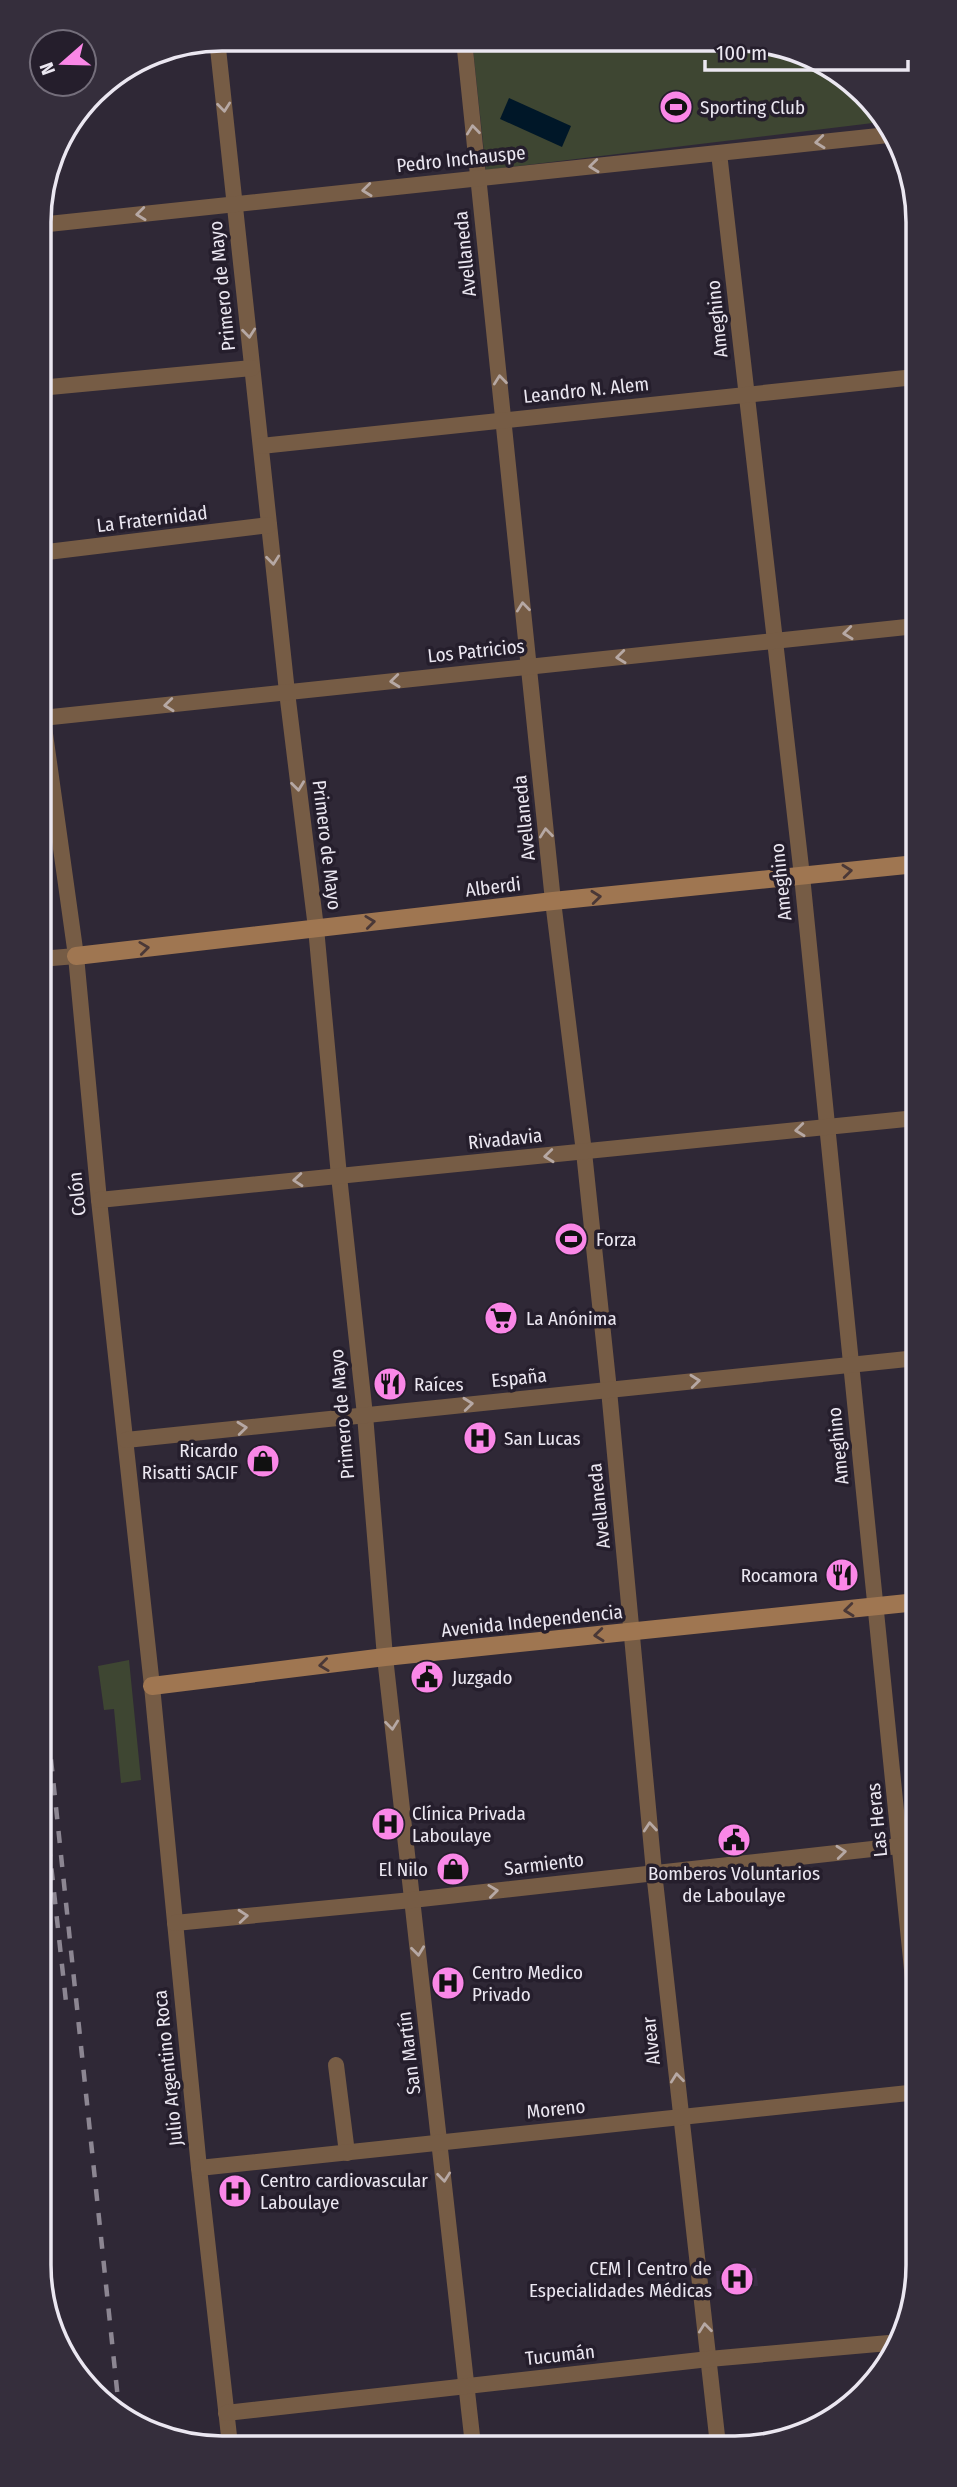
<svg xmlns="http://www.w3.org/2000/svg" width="957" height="2487" font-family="'Fira Sans Condensed',sans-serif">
	<rect width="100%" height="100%" fill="#2f2836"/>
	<polygon fill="#382e42" points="756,2268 758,2286 717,2289 716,2271"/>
	<g fill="#3e4632">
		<polygon points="472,40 771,42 865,92 881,122 486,170"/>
		<polygon points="129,1660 141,1780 121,1783 114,1709 104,1710 98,1666"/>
	</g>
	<polygon fill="#001728" points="509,98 571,126 562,147 500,119"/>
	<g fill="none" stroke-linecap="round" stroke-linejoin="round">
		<g stroke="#765c45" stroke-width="16">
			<polyline points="217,39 287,692 316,928 339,1176 365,1415 385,1657 473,2445"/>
			<polyline points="464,40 553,901 584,1152 609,1390 654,1872 718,2445"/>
			<polyline points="719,153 802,876 918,2029"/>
			<polyline points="39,225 888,135"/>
			<polyline points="39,388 252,368"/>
			<polyline points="261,446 915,377"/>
			<polyline points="39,553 269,525"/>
			<polyline points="40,698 76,956 99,1200 152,1686 199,2168 230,2445"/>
			<polyline points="42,718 916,626"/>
			<polyline points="40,959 76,956"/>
			<polyline points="99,1200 916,1118"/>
			<polyline points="126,1440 917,1358"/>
			<polyline points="175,1923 412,1900 917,1844"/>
			<polyline points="336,2065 347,2153"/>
			<polyline points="199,2168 918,2092"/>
			<polyline points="226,2413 709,2359 900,2342"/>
		</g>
		<g stroke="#9f7651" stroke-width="18">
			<polyline points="76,956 553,901 916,864"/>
			<polyline points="152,1686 385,1657 917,1602"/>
		</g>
		<g stroke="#8c8692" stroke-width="4.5" stroke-dasharray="12 12" stroke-linecap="butt">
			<polyline points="41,1664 119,2409"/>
			<polyline points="41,1773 67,2011"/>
			<polyline points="42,2215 57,2328"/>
		</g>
	</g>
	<defs><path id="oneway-chevron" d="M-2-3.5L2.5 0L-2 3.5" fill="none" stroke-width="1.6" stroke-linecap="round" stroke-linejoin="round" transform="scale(1.75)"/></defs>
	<g stroke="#b6a8a4">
		<use href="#oneway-chevron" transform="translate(224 107) rotate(84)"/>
		<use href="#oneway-chevron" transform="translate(473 130) rotate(-96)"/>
		<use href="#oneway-chevron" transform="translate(820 142) rotate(174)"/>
		<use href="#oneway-chevron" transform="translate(594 166) rotate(174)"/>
		<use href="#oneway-chevron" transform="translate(367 190) rotate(174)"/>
		<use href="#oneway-chevron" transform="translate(141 214) rotate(174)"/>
		<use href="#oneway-chevron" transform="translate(249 333) rotate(84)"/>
		<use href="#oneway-chevron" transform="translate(500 380) rotate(-96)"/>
		<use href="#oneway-chevron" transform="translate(273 560) rotate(84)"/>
		<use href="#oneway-chevron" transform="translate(523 607) rotate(-96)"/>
		<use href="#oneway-chevron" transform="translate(848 633) rotate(174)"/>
		<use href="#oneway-chevron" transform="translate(621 657) rotate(174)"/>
		<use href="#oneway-chevron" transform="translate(395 681) rotate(174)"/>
		<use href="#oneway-chevron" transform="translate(169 705) rotate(174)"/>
		<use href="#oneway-chevron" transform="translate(298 786) rotate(83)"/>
		<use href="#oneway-chevron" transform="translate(546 833) rotate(-96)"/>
		<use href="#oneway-chevron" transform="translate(800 1130) rotate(174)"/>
		<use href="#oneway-chevron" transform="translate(549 1156) rotate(174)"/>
		<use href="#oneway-chevron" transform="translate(298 1180) rotate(175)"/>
		<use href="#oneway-chevron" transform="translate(695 1381) rotate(-6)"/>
		<use href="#oneway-chevron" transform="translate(468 1404) rotate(-6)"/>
		<use href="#oneway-chevron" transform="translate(242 1428) rotate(-6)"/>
		<use href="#oneway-chevron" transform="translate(392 1725) rotate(84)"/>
		<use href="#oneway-chevron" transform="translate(650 1827) rotate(-95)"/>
		<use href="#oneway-chevron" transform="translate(841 1852) rotate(-6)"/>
		<use href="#oneway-chevron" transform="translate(493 1891) rotate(-7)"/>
		<use href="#oneway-chevron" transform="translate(243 1916) rotate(-5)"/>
		<use href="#oneway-chevron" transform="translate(418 1951) rotate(83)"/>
		<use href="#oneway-chevron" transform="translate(677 2078) rotate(-96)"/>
		<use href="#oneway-chevron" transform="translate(444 2177) rotate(84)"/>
		<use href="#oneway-chevron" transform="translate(705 2328) rotate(-96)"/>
	</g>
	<g stroke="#4a3837">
		<use href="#oneway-chevron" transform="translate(847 871) rotate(-6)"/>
		<use href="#oneway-chevron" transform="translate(596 897) rotate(-6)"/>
		<use href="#oneway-chevron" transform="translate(370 922) rotate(-7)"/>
		<use href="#oneway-chevron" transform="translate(144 948) rotate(-7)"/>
		<use href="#oneway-chevron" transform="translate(849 1610) rotate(174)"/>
		<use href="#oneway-chevron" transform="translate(599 1635) rotate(174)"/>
		<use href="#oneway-chevron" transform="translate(324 1665) rotate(173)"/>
	</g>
	<defs>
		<symbol id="stadium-disc" viewBox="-11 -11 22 22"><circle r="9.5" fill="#fa87e7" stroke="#251e2c"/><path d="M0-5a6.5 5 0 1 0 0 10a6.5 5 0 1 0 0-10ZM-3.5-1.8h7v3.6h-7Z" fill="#111"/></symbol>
		<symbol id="supermarket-disc" viewBox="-11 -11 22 22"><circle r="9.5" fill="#fa87e7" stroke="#251e2c"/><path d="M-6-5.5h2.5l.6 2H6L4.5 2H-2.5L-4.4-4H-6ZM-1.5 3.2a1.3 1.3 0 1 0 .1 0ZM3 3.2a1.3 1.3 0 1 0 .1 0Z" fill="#111"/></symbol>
		<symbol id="restaurant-disc" viewBox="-11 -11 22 22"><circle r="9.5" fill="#fa87e7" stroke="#251e2c"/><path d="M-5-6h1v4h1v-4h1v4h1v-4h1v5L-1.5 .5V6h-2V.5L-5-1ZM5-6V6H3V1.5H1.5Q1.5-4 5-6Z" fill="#111"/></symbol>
		<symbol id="hospital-disc" viewBox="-11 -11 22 22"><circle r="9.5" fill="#fa87e7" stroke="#251e2c"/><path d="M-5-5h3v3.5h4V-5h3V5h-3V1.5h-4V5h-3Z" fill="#111"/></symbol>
		<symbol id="shop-disc" viewBox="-11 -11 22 22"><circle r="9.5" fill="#fa87e7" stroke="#251e2c"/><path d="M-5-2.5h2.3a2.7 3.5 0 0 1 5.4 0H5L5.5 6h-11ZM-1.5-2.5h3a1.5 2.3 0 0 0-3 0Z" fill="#111"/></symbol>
		<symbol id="civic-disc" viewBox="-11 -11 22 22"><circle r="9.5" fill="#fa87e7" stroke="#251e2c"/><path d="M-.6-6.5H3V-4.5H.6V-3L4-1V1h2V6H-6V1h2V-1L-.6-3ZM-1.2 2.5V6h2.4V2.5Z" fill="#111"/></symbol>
	</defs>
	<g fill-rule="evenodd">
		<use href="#stadium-disc" x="657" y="88" width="38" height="38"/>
		<use href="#stadium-disc" x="552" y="1220" width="38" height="38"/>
		<use href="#supermarket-disc" x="482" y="1299" width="38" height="38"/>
		<use href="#restaurant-disc" x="371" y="1365" width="38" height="38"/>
		<use href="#hospital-disc" x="461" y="1419" width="38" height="38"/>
		<use href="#shop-disc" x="244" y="1442" width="38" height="38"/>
		<use href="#restaurant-disc" x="823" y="1556" width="38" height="38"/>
		<use href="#civic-disc" x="408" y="1658" width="38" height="38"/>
		<use href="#hospital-disc" x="369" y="1805" width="38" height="38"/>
		<use href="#civic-disc" x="715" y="1821" width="38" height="38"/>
		<use href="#shop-disc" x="434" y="1850" width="38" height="38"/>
		<use href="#hospital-disc" x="429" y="1964" width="38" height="38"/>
		<use href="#hospital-disc" x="216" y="2172" width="38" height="38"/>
		<use href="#hospital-disc" x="718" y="2260" width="38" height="38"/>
	</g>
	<g text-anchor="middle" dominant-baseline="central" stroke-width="7" stroke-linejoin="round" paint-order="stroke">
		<g font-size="19" fill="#ebe7f1" stroke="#251e2c" text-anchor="start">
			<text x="700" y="107">Sporting Club</text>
			<text x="596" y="1239">Forza</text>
			<text x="526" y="1318">La Anónima</text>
			<text x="414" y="1384">Raíces</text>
			<text x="504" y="1438">San Lucas</text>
			<text x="238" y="1450" text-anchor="end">Ricardo<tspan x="238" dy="22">Risatti SACIF</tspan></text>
			<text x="818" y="1575" text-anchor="end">Rocamora</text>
			<text x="452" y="1677">Juzgado</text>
			<text x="412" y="1813">Clínica Privada<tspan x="412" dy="22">Laboulaye</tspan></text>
			<text x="428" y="1869" text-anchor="end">El Nilo</text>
			<text x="734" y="1873" text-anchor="middle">Bomberos Voluntarios<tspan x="734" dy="22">de Laboulaye</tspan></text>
			<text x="472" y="1972">Centro Medico<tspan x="472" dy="22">Privado</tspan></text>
			<text x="260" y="2180">Centro cardiovascular<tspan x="260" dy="22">Laboulaye</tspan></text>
			<text x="712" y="2268" text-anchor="end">CEM | Centro de<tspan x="712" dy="22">Especialidades Médicas</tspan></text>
		</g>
		<g font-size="19" fill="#ebe7f1" stroke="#251e2c">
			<text transform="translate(461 159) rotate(-6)">Pedro Inchauspe</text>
			<text transform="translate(465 254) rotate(-96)">Avellaneda</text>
			<text transform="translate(222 286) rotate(-96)">Primero de Mayo</text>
			<text transform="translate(717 319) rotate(-96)">Ameghino</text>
			<text transform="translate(586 390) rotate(-6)">Leandro N. Alem</text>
			<text transform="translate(152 519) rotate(-7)">La Fraternidad</text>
			<text transform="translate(476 651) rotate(-6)">Los Patricios</text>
			<text transform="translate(524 818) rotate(-96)">Avellaneda</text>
			<text transform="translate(327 845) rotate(83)">Primero de Mayo</text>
			<text transform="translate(781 882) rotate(-96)">Ameghino</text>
			<text transform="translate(493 887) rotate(-7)">Alberdi</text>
			<text transform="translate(505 1139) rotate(-6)">Rivadavia</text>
			<text transform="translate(77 1194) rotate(-96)">Colón</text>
			<text transform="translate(519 1378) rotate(-6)">España</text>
			<text transform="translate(342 1414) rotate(-95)">Primero de Mayo</text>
			<text transform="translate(838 1446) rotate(-96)">Ameghino</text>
			<text transform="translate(599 1506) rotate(-96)">Avellaneda</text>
			<text transform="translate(532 1621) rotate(-6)">Avenida Independencia</text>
			<text transform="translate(877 1820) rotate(-96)">Las Heras</text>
			<text transform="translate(544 1864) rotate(-7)">Sarmiento</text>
			<text transform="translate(651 2041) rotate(-96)">Alvear</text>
			<text transform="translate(409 2053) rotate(-97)">San Martín</text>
			<text transform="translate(168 2068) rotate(-96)">Julio Argentino Roca</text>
			<text transform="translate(556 2109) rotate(-6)">Moreno</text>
			<text transform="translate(560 2355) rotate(-6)">Tucumán</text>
		</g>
	</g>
	<path d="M0 0H957V2487H0ZM222 51H735A171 171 0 0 1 906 222V2265A171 171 0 0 1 735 2436H222A171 171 0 0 1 51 2265V222A171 171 0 0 1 222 51Z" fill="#352e3c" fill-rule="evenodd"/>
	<path fill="none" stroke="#ebe7f1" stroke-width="3.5" d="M222 51H735A171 171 0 0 1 906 222V2265A171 171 0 0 1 735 2436H222A171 171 0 0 1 51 2265V222A171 171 0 0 1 222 51Z"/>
	<g transform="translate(63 63) rotate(250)"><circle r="33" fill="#251e2c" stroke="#746e7b" stroke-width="2"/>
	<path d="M0-5L12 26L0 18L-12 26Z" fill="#fa87e7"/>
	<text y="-10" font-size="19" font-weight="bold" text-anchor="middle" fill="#ebe7f1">N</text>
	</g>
	<path d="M705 60v10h203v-10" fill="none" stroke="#ebe7f1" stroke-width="3.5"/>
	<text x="716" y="60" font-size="21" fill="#ebe7f1" stroke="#251e2c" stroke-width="5" paint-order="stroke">100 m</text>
</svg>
